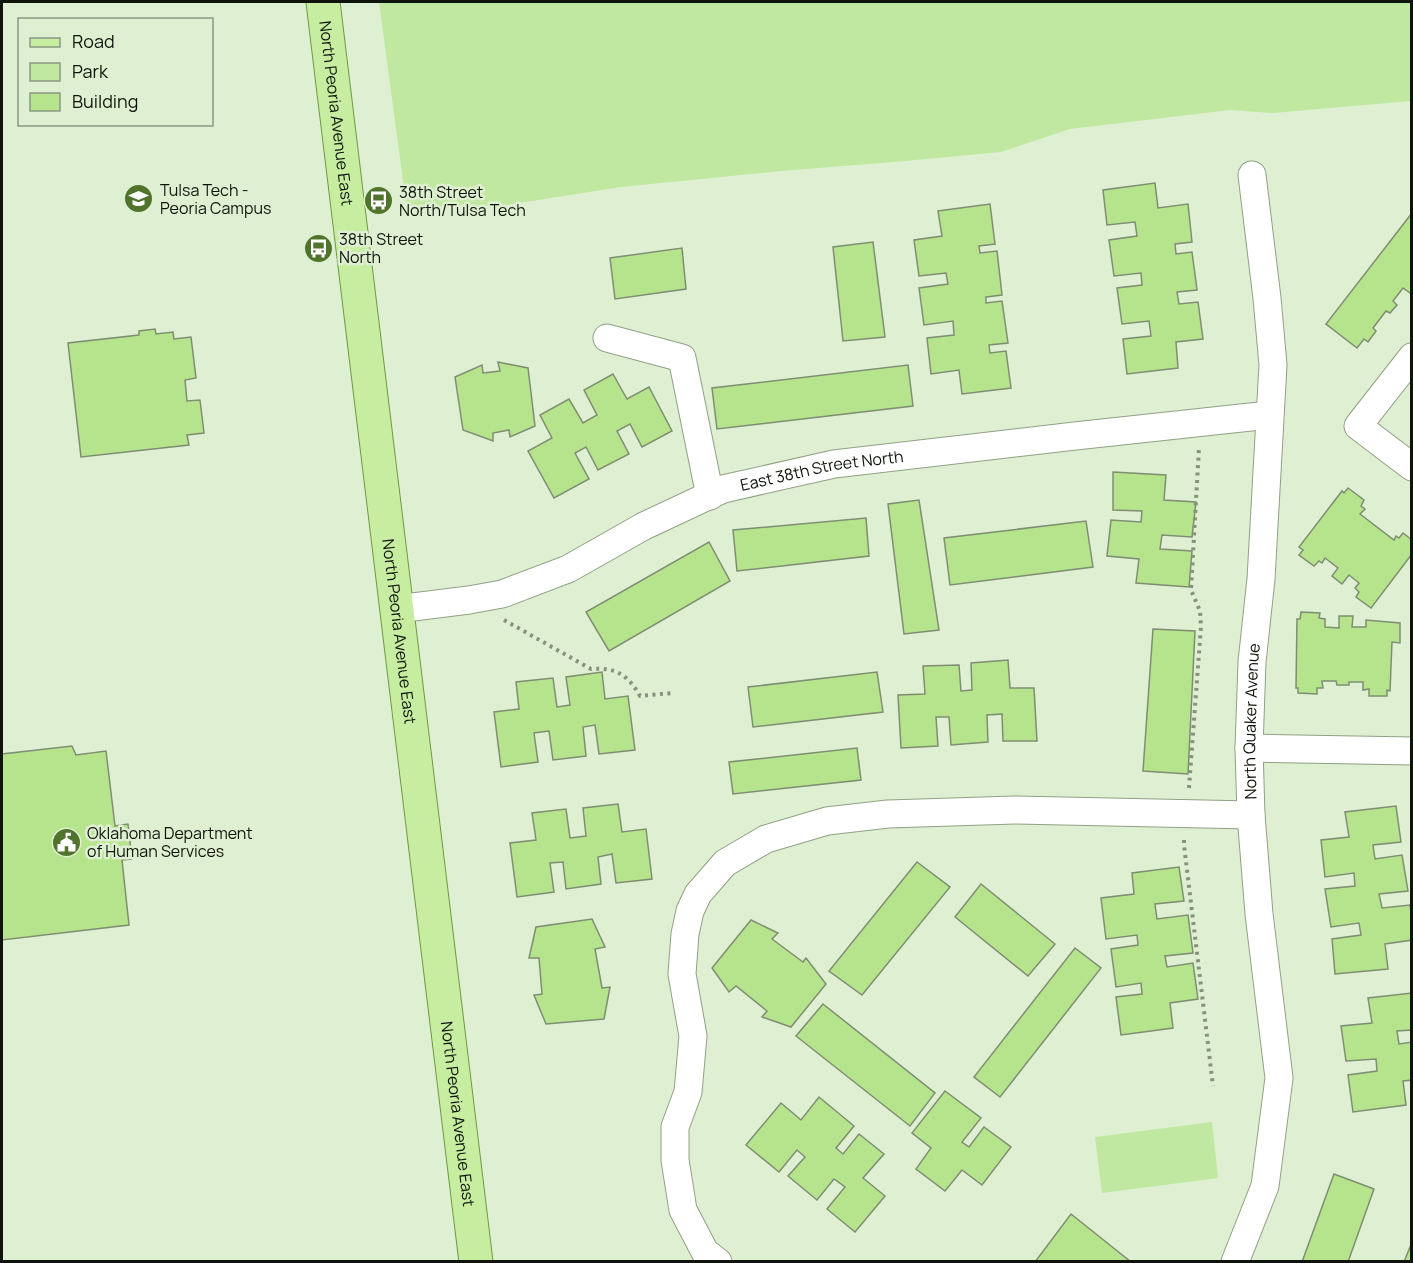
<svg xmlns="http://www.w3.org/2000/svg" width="1413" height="1263" font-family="Manrope,sans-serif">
	<rect width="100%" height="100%" fill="#dff0d2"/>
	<g fill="#c1e8a1">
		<polygon points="379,2 1411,2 1411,101 1273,113 1230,110 1070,129 1001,152 894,162 781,171 621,187 506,205 407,211"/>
		<polygon points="1212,1122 1218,1178 1102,1193 1095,1137"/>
	</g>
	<g fill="#b6e48c" stroke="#7f8e73" stroke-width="1.5">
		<polygon points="1155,183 1158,208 1188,204 1192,242 1175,244 1176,254 1192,252 1197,290 1177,292 1179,304 1198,302 1203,339 1176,342 1178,368 1127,374 1123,339 1151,336 1149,321 1122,324 1117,288 1142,285 1141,273 1114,276 1109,240 1137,236 1135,222 1107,225 1103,190"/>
		<polygon points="990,204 995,244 979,246 980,253 997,251 1002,295 986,297 986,303 1002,301 1008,343 989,345 990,353 1006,351 1011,388 962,394 959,370 931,374 927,338 954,335 953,321 924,325 919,288 948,284 946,273 919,276 914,240 942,236 938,211"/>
		<polygon points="1412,213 1412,290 1410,293 1403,288 1393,301 1397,305 1390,313 1386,311 1373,328 1376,331 1368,342 1364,339 1357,348 1326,324"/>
		<polygon points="873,242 885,337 843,341 833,247"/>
		<polygon points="682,248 686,289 615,299 610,258"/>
		<polygon points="155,329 156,334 173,332 174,339 191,337 196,378 185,380 187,401 200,400 204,433 187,435 189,445 81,457 68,343 139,335 139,331"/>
		<polygon points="498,362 528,368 535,426 510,437 509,430 493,433 493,441 463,430 455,377 482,365 483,373 500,371"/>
		<polygon points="908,365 913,406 717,429 712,388"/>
		<polygon points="613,374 627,399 649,387 672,431 642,447 630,424 617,431 629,454 598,470 586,447 575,453 589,479 554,498 528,451 552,438 540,415 569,399 583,423 597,415 584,390"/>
		<polygon points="1113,472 1166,475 1164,500 1196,502 1192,537 1162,535 1160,549 1192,551 1189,587 1136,583 1139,559 1107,556 1111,520 1141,522 1142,511 1113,510"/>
		<polygon points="1348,488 1364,500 1361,506 1365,509 1360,514 1394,540 1396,536 1399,538 1403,533 1412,540 1412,554 1371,608 1356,597 1359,592 1355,588 1359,583 1349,575 1342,584 1332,576 1338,568 1325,558 1322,563 1319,561 1314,566 1299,555 1303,550 1299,547 1342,491 1344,493"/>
		<polygon points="919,500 939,630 904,634 888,504"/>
		<polygon points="866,518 869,556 737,571 733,530"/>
		<polygon points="1086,521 1093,567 950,585 944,538"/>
		<polygon points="709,542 730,581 609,651 586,612"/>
		<polygon points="1301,612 1320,613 1319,618 1325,619 1325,627 1339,628 1339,616 1353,616 1352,627 1366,627 1366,620 1400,623 1400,643 1392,642 1390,691 1387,690 1387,696 1369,696 1369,689 1363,690 1363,682 1349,682 1349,685 1337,685 1336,681 1322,681 1323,688 1317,688 1317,694 1298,693 1298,688 1296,688 1297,619 1300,619"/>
		<polygon points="1153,629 1195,631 1188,774 1143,771"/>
		<polygon points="1008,660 1010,688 1034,688 1037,741 1003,741 1002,714 987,715 988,742 951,745 949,717 936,717 938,746 901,748 898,695 925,694 923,666 959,665 961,691 972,690 971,663"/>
		<polygon points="602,672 605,699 628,696 635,750 599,754 595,725 583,727 586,756 553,760 549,731 534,733 538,762 501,767 494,712 519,709 516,682 553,678 557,707 570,705 566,677"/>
		<polygon points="877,672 883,712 753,727 748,687"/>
		<polygon points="72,746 76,755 106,751 115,826 128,824 132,859 122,860 129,925 2,940 2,754"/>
		<polygon points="857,748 861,780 733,794 729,762"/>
		<polygon points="618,804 622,832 646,829 652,879 616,883 612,854 598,857 601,884 566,889 563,862 550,863 554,892 517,897 510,843 536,840 532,813 566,809 570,838 586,836 583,808"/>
		<polygon points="1396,806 1401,842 1373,845 1375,859 1402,855 1408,891 1379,894 1382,908 1410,905 1412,920 1412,940 1385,944 1388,969 1335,974 1332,939 1361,935 1359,923 1331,927 1325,889 1355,886 1354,873 1325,877 1321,840 1349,837 1345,812"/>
		<polygon points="917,862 950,887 862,995 829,971"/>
		<polygon points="1179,867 1184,901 1155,904 1157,919 1188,915 1193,953 1165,956 1167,967 1193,963 1198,999 1170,1003 1173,1028 1121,1035 1116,997 1142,994 1141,983 1116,987 1111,949 1138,945 1137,935 1106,939 1101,898 1134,894 1132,873"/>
		<polygon points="981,884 1055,944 1028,976 955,917"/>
		<polygon points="592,919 605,947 595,949 602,988 610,987 604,1019 546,1024 534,995 542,994 539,958 529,958 536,927"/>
		<polygon points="751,920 778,933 772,939 803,962 806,958 826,984 791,1027 762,1017 767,1011 736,986 729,992 712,968"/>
		<polygon points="1075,948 1101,968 1000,1097 974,1077"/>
		<polygon points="1412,993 1412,1030 1397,1031 1399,1044 1412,1042 1412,1080 1403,1081 1406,1105 1353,1112 1348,1075 1377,1071 1376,1059 1346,1061 1341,1026 1372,1023 1368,998"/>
		<polygon points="823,1004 935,1093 910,1126 796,1036"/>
		<polygon points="945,1091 981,1118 962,1142 969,1147 984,1127 1011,1147 982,1185 962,1170 945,1191 916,1169 931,1148 912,1133"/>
		<polygon points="819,1097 854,1126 836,1148 843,1154 859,1134 884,1154 863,1178 885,1196 855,1232 827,1209 845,1187 834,1179 817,1200 788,1176 805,1157 797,1150 779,1172 746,1145 781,1103 801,1120"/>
		<polygon points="1334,1174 1374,1189 1348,1262 1302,1262"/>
		<polygon points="1071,1214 1131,1262 1035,1262"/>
		<polygon points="1412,1242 1412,1262 1404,1262"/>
	</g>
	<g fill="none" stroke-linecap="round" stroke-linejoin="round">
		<defs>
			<g id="minor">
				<polyline points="607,338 682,358 710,496"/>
				<polyline points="1412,357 1358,426 1412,467"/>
				<path id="s1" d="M397 609 469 600 502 594 568 569 644 526 723 489 834 464 1075 436 1269 415"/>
				<polyline points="1249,748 1412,751"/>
				<polyline points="718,1262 705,1252 683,1210 675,1160 675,1127 688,1092 693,1036 682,974 685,934 690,911 698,894 725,863 766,839 827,821 888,814 1015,810 1251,815"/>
				<path id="s2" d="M1235 1262 1265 1186 1279 1078 1259 914 1251 815 1249 748 1252 662 1261 579 1273 365 1267 298 1252 175"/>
			</g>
			<g id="major">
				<path id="s3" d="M323 2 476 1262"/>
			</g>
		</defs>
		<use href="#minor" stroke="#91a085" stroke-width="29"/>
		<use href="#major" stroke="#6e9943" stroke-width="35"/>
		<g stroke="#86927d" stroke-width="4" stroke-dasharray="3 4.5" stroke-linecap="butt">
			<path d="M504 620 591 669C616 667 628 675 640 696L672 693"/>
			<polyline points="1189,788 1201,626 1200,611 1191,590 1199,447"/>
			<polyline points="1184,840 1184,845 1213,1086"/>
		</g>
		<use href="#minor" stroke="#fff" stroke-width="27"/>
		<use href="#major" stroke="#c7eda0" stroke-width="33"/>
	</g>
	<defs>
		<symbol id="school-disc" viewBox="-11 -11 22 22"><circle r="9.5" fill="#51742c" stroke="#dff0d2"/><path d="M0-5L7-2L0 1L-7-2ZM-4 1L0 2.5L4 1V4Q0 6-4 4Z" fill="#fff"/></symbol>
		<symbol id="bus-disc" viewBox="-11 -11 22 22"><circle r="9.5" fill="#51742c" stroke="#dff0d2"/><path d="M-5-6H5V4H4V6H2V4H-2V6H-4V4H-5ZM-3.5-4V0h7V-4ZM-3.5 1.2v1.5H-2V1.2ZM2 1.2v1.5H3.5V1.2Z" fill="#fff"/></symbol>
		<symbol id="civic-disc" viewBox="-11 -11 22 22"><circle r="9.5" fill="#51742c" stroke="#dff0d2"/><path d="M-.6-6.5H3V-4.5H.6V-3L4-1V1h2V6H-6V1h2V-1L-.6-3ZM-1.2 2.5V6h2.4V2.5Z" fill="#fff"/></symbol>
	</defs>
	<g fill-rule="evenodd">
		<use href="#school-disc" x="122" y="182" width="33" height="33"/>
		<use href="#bus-disc" x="362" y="184" width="33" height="33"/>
		<use href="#bus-disc" x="302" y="232" width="33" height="33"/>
		<use href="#civic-disc" x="50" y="826" width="33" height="33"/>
	</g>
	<g text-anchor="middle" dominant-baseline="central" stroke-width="5" stroke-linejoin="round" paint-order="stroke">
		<g font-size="16" fill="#0e140a" stroke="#dff0d2">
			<text stroke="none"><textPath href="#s3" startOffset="112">North Peoria Avenue East</textPath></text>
			<text stroke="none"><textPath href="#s1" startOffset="452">East 38th Street North</textPath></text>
			<text stroke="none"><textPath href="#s3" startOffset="634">North Peoria Avenue East</textPath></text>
			<text stroke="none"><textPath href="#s2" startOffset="549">North Quaker Avenue</textPath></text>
			<text stroke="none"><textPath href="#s3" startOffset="1120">North Peoria Avenue East</textPath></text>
		</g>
		<g font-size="16" fill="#0e140a" stroke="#dff0d2" text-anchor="start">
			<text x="160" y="190">Tulsa Tech -<tspan x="160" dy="18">Peoria Campus</tspan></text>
			<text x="399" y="192">38th Street<tspan x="399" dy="18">North/Tulsa Tech</tspan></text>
			<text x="339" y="239">38th Street<tspan x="339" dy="18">North</tspan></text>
			<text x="87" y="833">Oklahoma Department<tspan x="87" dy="18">of Human Services</tspan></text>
		</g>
	</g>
	<rect width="1413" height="1263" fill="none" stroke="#0e140a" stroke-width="6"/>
	<rect x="18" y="18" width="195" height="108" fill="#dff0d2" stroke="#8b9882" stroke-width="1.5"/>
	<rect x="30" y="38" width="30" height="9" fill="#c7eda0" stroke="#8b9882" stroke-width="1.5"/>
	<text x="72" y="48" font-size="18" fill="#0e140a">Road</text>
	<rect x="30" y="63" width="30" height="18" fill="#c1e8a1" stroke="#8b9882" stroke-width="1.5"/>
	<text x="72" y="78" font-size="18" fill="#0e140a">Park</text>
	<rect x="30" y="93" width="30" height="18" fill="#b6e48c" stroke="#8b9882" stroke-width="1.5"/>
	<text x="72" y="108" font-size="18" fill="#0e140a">Building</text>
</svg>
